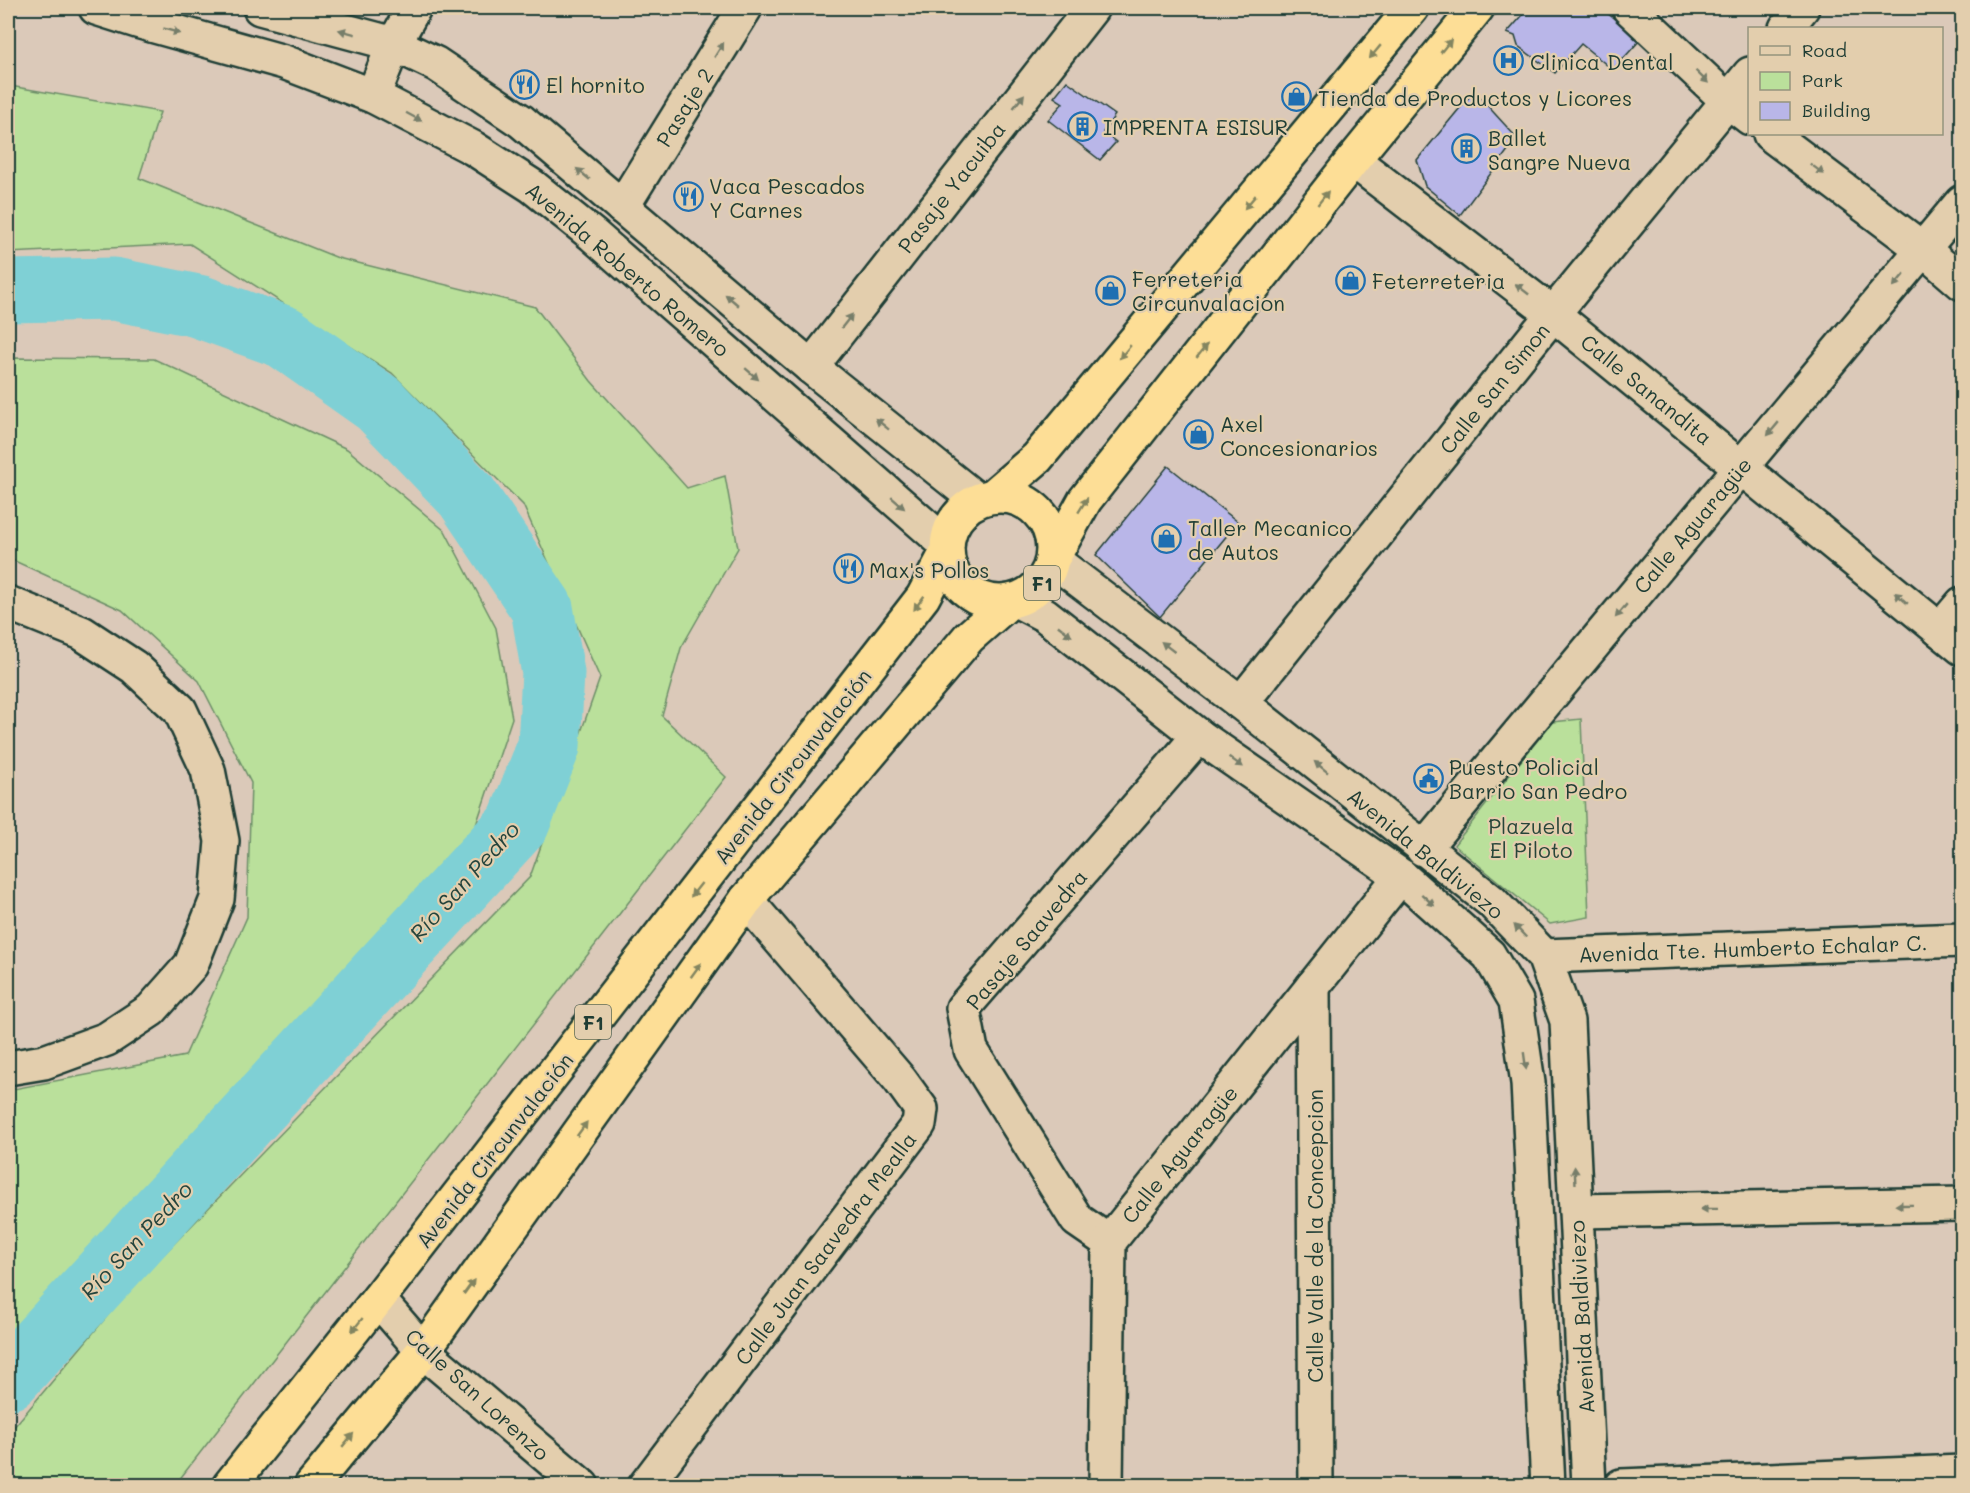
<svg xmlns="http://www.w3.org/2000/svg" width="1970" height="1493" font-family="Mali,sans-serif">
	<rect width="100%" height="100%" fill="#dbc9b9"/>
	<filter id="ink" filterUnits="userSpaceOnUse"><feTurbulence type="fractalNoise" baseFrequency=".0167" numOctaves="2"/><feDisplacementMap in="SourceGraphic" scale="12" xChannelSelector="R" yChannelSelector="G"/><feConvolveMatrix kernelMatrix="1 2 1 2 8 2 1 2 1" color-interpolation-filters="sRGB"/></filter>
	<g filter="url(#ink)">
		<g fill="#bae09b" stroke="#6c8e68" stroke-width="1.5">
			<polygon points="10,86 160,112 139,178 338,258 535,307 591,381 687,488 725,476 738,548 681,648 662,716 726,777 175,1485 8,1485 8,1434 130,1289 530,877 600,678 523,505 392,373 190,244 8,253 8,99"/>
			<polygon points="8,358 154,359 347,449 445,531 496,628 512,718 475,828 240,1086 8,1359 8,1090 185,1056 247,917 251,783 199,681 122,610 8,558"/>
			<polygon points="1581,719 1589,917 1550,924 1454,845 1552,722"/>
		</g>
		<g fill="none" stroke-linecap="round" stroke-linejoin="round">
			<polyline stroke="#7fd0d5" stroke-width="63" points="8,291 114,289 198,306 284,337 379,404 466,495 542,608 553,673 549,746 518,824 8,1379"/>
		</g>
		<g fill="#b9b6e8" stroke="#1f3d34" stroke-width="1.5">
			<polygon points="1529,8 1601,8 1640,40 1613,70 1581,44 1555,73 1518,46 1515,36 1507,33"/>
			<polygon points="1067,81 1115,115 1103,132 1116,142 1100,160 1048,120 1063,103 1054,97"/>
			<polygon points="1474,91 1517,138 1460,215 1425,186 1417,160"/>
			<polygon points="1168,466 1238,522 1160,617 1096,555"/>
		</g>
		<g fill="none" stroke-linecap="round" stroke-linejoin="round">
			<defs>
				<g id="minor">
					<polyline points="1629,8 1728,101 1750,118"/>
					<polyline points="1786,28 1802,8"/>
					<polyline points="373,96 394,44 414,8"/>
					<polyline points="1770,134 1924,250 1962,283"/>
					<polyline points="1353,160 1553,314 1962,648"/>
					<polyline points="622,207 745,8"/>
					<polyline points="811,367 1092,8"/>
					<polyline points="8,603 82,633 134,667 180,710 208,770 222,841 217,899 191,965 151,1010 107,1039 44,1062 8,1068"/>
					<polyline points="1940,630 1962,604"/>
					<polyline points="1241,703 1553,314 1750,74"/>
					<polyline points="1423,849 1962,202"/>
					<polyline points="1544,956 1962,940"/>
					<polyline points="1313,986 1316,1486"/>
					<polyline points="1576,1211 1962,1204"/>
					<polyline points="1109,1242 1077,1220 971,1050 963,1008 1199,736"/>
					<polyline points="378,1299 423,1351 582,1486"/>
					<polyline points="645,1486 919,1124 921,1109 900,1080 746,900"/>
					<polyline points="1106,1486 1109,1242 1401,876"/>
					<polyline points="1621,1486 1962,1472"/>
				</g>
				<g id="tertiary">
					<polyline points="96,8 137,21 284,62 373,96 473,148 532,186 593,235 947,545"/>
					<polyline points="260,8 394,44 436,64 521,121 811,367 977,500"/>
					<polyline points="1053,560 1241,703 1491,901 1544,956 1567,1021 1589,1486"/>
					<polyline points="1016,600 1045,615 1199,736 1401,876 1489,955 1516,1001 1528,1083 1548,1486"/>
				</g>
				<g id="trunk">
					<polyline points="994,495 1037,458 1412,8"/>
					<circle cx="1000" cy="549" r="53"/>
					<polyline points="1054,556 1085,500 1353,160 1477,8"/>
					<polyline points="229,1486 378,1299 923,597 947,552"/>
					<polyline points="311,1486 423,1351 746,900 969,637 1010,601"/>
				</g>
			</defs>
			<use href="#minor" stroke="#1f3d34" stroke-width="38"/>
			<use href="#tertiary" stroke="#1f3d34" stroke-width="38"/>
			<use href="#trunk" stroke="#1f3d34" stroke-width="38"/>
			<use href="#minor" stroke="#e3cead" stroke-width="33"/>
			<use href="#tertiary" stroke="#e3cead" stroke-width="33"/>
			<use href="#trunk" stroke="#fdde96" stroke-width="33"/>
		</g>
		<defs><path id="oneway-solid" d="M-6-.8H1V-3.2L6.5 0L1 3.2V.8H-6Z" transform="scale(1.5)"/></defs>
		<g fill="#777e6a">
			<use href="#oneway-solid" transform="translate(172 31) rotate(16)"/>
			<use href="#oneway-solid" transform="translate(347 32) rotate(-165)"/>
			<use href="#oneway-solid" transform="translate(719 50) rotate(-58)"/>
			<use href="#oneway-solid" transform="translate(1702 77) rotate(44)"/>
			<use href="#oneway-solid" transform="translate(1019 101) rotate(-52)"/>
			<use href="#oneway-solid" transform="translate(414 117) rotate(28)"/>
			<use href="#oneway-solid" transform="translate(1817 169) rotate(37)"/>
			<use href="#oneway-solid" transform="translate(583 174) rotate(-140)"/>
			<use href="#oneway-solid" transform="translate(1899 280) rotate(130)"/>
			<use href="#oneway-solid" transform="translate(1522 289) rotate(-142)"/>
			<use href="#oneway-solid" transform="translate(732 300) rotate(-140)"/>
			<use href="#oneway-solid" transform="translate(847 321) rotate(-52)"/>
			<use href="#oneway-solid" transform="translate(752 374) rotate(41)"/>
			<use href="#oneway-solid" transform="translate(882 424) rotate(-141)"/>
			<use href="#oneway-solid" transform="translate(1773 429) rotate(130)"/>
			<use href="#oneway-solid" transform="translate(898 503) rotate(41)"/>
			<use href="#oneway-solid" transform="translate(1901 598) rotate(-140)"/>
			<use href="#oneway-solid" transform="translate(1621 611) rotate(130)"/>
			<use href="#oneway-solid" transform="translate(1065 631) rotate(38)"/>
			<use href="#oneway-solid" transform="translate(1168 647) rotate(-142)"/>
			<use href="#oneway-solid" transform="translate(1236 762) rotate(35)"/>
			<use href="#oneway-solid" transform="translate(1321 767) rotate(-141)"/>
			<use href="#oneway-solid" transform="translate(1428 900) rotate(42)"/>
			<use href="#oneway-solid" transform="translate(1520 931) rotate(-134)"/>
			<use href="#oneway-solid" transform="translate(1525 1061) rotate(82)"/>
			<use href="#oneway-solid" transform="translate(1575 1175) rotate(-93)"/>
			<use href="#oneway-solid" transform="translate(1904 1205) rotate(179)"/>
			<use href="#oneway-solid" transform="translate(1709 1209) rotate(179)"/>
		</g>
		<g fill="#838560">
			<use href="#oneway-solid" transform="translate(1446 46) rotate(-51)"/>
			<use href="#oneway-solid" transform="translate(1375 52) rotate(130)"/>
			<use href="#oneway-solid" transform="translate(1323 198) rotate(-52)"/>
			<use href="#oneway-solid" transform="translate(1250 202) rotate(130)"/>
			<use href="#oneway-solid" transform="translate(1202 351) rotate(-52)"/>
			<use href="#oneway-solid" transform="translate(1125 352) rotate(130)"/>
			<use href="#oneway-solid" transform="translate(1083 505) rotate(-58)"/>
			<use href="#oneway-solid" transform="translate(919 603) rotate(126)"/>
			<use href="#oneway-solid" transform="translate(696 890) rotate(128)"/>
			<use href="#oneway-solid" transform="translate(696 970) rotate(-54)"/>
			<use href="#oneway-solid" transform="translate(582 1129) rotate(-54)"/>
			<use href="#oneway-solid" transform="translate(469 1287) rotate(-54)"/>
			<use href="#oneway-solid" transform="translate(357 1325) rotate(129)"/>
			<use href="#oneway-solid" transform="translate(348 1440) rotate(-50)"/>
		</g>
	</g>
	<defs>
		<symbol id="hospital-ring" viewBox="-11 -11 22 22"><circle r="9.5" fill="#e3cead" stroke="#1f6fb2" stroke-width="1.5"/><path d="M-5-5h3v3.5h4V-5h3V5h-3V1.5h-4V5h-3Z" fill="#1f6fb2"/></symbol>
		<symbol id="restaurant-ring" viewBox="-11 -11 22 22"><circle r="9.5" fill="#e3cead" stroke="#1f6fb2" stroke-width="1.5"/><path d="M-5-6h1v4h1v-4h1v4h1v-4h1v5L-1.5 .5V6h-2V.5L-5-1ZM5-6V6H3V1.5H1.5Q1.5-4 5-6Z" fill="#1f6fb2"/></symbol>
		<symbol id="shop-ring" viewBox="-11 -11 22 22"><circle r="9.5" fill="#e3cead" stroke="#1f6fb2" stroke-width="1.5"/><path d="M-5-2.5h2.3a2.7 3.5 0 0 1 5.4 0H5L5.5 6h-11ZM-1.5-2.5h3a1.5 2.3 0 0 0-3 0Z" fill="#1f6fb2"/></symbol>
		<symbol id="building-ring" viewBox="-11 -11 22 22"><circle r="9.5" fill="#e3cead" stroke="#1f6fb2" stroke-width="1.5"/><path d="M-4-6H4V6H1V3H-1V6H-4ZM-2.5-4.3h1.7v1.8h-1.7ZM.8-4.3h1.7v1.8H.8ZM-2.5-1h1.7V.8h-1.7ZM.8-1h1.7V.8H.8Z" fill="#1f6fb2"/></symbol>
		<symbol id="civic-ring" viewBox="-11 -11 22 22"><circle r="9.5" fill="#e3cead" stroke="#1f6fb2" stroke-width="1.5"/><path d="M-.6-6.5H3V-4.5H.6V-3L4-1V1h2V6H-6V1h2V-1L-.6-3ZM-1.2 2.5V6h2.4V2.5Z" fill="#1f6fb2"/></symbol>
	</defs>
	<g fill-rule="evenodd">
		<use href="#hospital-ring" x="1492" y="44" width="33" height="33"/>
		<use href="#restaurant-ring" x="508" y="68" width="33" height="33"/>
		<use href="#shop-ring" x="1280" y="80" width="33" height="33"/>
		<use href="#building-ring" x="1066" y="110" width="33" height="33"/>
		<use href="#building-ring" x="1450" y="132" width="33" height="33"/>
		<use href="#restaurant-ring" x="672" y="180" width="33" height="33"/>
		<use href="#shop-ring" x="1334" y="264" width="33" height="33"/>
		<use href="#shop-ring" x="1094" y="274" width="33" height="33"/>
		<use href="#shop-ring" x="1182" y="418" width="33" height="33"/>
		<use href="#shop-ring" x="1150" y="522" width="33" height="33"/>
		<use href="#restaurant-ring" x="832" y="552" width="33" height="33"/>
		<use href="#civic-ring" x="1412" y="762" width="33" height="33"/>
	</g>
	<g text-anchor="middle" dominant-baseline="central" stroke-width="4.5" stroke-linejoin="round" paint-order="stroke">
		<g fill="#e3cead" stroke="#5a6858" stroke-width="1.5">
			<rect x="1024" y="566" width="36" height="34" rx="4.5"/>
			<rect x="575" y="1005" width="36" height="34" rx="4.5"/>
		</g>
		<g font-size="20" font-weight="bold" fill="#1f3d34">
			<text x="1042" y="583">F1</text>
			<text x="593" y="1022">F1</text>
		</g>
		<g font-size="21" fill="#1f3d34" stroke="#e3cead" text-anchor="start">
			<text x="1530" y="61">Clinica Dental</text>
			<text x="546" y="84">El hornito</text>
			<text x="1318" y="97">Tienda de Productos y Licores</text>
			<text x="1103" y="126">IMPRENTA ESISUR</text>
			<text x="1488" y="137">Ballet<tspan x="1488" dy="24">Sangre Nueva</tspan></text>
			<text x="709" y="185">Vaca Pescados<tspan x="709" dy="24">Y Carnes</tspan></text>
			<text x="1132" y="278">Ferreteria<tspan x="1132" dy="24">Circunvalacion</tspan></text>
			<text x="1372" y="280">Feterreteria</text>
			<text x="1220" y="423">Axel<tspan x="1220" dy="24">Concesionarios</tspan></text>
			<text x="1188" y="527">Taller Mecanico<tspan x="1188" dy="24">de Autos</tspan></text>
			<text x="869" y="569">Max's Pollos</text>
			<text x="1449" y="766">Puesto Policial<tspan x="1449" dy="24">Barrio San Pedro</tspan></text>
		</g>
		<g font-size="21" fill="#1f3d34" stroke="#e3cead">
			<text transform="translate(684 107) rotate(-58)">Pasaje 2</text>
			<text transform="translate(951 187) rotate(-52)">Pasaje Yacuiba</text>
			<text transform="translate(628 269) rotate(40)">Avenida Roberto Romero</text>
			<text transform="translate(1494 388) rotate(-51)">Calle San Simon</text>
			<text transform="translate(1647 389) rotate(39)">Calle Sanandita</text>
			<text transform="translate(1692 525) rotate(-50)">Calle Aguaragüe</text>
			<text transform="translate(792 766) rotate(-52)">Avenida Circunvalación</text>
			<text transform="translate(1426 853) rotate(39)">Avenida Baldiviezo</text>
			<text transform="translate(1026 939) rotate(-50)">Pasaje Saavedra</text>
			<text transform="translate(1753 948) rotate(-2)">Avenida Tte. Humberto Echalar C.</text>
			<text transform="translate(494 1150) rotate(-52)">Avenida Circunvalación</text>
			<text transform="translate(1179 1154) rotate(-51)">Calle Aguaragüe</text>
			<text transform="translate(1314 1236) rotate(-90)">Calle Valle de la Concepcion</text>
			<text transform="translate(825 1248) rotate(-53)">Calle Juan Saavedra Mealla</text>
			<text transform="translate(1581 1317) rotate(-93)">Avenida Baldiviezo</text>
			<text transform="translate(478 1394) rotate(42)">Calle San Lorenzo</text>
		</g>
		<g font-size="21" fill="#274539" stroke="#e3cead">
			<text x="1531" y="825">Plazuela<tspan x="1531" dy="24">El Piloto</tspan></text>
		</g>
		<g font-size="22" font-style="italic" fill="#24443c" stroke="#e3cead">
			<text transform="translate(464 881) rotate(-48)">Río San Pedro</text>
			<text transform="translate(136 1240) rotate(-47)">Río San Pedro</text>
		</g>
	</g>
	<rect width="1970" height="1493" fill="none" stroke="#e3cead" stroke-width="30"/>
	<rect x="15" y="15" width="1940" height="1463" fill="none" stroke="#1f3d34" stroke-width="2" filter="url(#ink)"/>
	<rect x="1748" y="27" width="195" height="108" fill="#e3cead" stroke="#95947d" stroke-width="1.5"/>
	<rect x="1760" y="46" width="30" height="9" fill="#e3cead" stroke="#95947d" stroke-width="1.5"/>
	<text x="1802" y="57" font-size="18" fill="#1f3d34">Road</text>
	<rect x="1760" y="72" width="30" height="18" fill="#bae09b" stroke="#95947d" stroke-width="1.5"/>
	<text x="1802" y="87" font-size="18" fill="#1f3d34">Park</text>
	<rect x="1760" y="102" width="30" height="18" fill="#b9b6e8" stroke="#95947d" stroke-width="1.5"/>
	<text x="1802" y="117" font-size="18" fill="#1f3d34">Building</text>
</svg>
